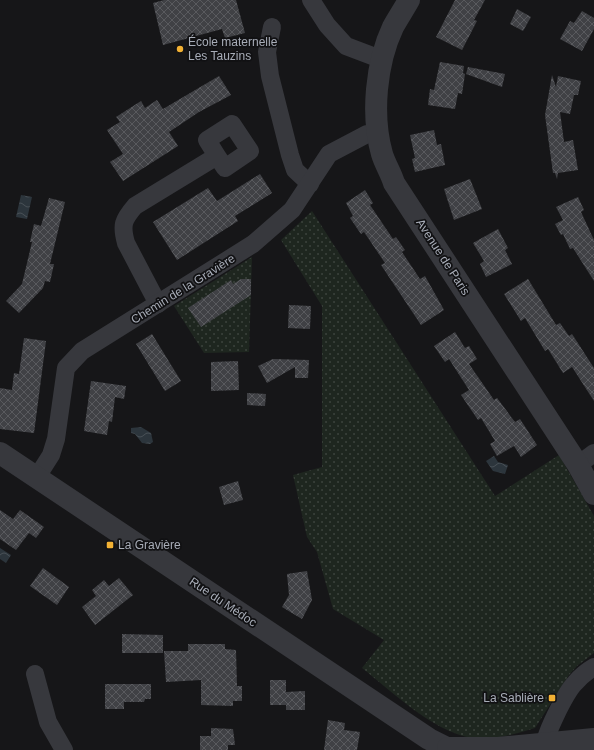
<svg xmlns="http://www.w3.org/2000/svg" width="594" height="750" font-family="Arial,sans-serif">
	<defs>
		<pattern id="green-dots" width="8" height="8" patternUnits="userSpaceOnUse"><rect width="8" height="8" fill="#1e261f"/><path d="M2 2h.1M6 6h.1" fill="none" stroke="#3c433d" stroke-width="1.8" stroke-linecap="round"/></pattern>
		<pattern id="water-waves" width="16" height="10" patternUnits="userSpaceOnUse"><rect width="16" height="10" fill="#2c353c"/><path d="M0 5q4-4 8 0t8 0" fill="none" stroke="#485056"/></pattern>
		<pattern id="building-cross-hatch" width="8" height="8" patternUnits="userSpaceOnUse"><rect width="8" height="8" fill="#404145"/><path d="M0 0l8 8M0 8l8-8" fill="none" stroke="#595a5e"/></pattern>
	</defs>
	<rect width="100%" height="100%" fill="#161618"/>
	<g fill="url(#green-dots)">
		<path d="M312 211 495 496 559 455 594 516V653L577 666 569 675 535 728C518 733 499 739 481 739 438 737 395 694 362 668L384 640 333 609 317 552 307 537 293 475 322 467V306L281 240Z"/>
		<polygon points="252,257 249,352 204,353 174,306"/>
	</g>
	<g fill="url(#water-waves)">
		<polygon points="21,195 32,197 27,219 16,217"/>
		<polygon points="141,427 151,433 153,442 150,444 142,443 135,434 131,433 131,428"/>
		<polygon points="494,456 498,462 508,465 505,474 493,471 486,461"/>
		<polygon points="0,548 11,555 6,563 0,559"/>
	</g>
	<g fill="url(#building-cross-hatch)">
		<polygon points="164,0 236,0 245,33 225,38 222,29 163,45 153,3"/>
		<polygon points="455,0 485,0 474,20 477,21 462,50 436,37"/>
		<polygon points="517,9 531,17 523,31 510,24"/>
		<polygon points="582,11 594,18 594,29 582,51 560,39 570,21 574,23"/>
		<polygon points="440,62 464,66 463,73 465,74 462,94 458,93 455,109 428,105 430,89 434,90"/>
		<polygon points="468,67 505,74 502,87 466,74"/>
		<polygon points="552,75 556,87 558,76 581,81 578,95 574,95 570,114 560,112 564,142 573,140 578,170 558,173 557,179 555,173 553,173 545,115"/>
		<polygon points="219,76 231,95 199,112 169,132 178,146 123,181 110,162 123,154 107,130 120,122 116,117 141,101 145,108 157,100 163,109"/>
		<polygon points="434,130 437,145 441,144 445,165 415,172 412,159 415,158 410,135"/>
		<polygon points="260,174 272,193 235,216 238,221 177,260 153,222 208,188 217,201"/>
		<polygon points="470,179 482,209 454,220 444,189"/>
		<polygon points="365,190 373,203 370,205 393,239 396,237 405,250 402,252 420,279 425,276 444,310 421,325 381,265 385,263 364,232 361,234 350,218 353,216 346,203"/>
		<polygon points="578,197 584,210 581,212 594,240 594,281 573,248 570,249 563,234 561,235 555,224 563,220 556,207"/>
		<polygon points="49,198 65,202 50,264 54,264 50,282 45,281 43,288 19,313 6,301 22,284 32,242 30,242 34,224 41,226"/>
		<polygon points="498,229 508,248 505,250 512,264 486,277 480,264 484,261 473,243"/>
		<polygon points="241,279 251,279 251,295 201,327 188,308 231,280 233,284"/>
		<polygon points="528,279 556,325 560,323 569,336 572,334 594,368 594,401 572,367 563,373 548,349 545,351 525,318 521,321 504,294"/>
		<polygon points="289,305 311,306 310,329 288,328"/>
		<polygon points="455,332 465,348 469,346 477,359 469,364 494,400 497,398 515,422 520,419 537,445 521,457 514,446 497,456 490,444 495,441 481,418 478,420 461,395 469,390 449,359 445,362 434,346"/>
		<polygon points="152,334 181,381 165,391 136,344"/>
		<polygon points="24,338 46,341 34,433 0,429 0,388 12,390 14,373 19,374"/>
		<polygon points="273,359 309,360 308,378 295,378 295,367 267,383 258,366"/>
		<polygon points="238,361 239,390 211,391 211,362"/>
		<polygon points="91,381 126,386 124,399 115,397 112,422 109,421 107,435 84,431"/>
		<polygon points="247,393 266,394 265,406 247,405"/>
		<polygon points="238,481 243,500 224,505 219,487"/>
		<polygon points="0,510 13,519 20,510 44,527 36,538 29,533 16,550 0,539"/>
		<polygon points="43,568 69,587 57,605 30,586"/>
		<polygon points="307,571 312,600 302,619 282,607 289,595 287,574"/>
		<polygon points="119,578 133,595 95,625 82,607 96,596 92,590 104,580 109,586"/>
		<polygon points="122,634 163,635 163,653 122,653"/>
		<polygon points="188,644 225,644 225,649 236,650 237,686 242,686 242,701 233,701 233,706 201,705 201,680 166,682 164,651 188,651"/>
		<polygon points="270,680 286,680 286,692 305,691 305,710 286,710 286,705 270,705"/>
		<polygon points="105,684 151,684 151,699 145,699 144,702 124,702 124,709 105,709"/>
		<polygon points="328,720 345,723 344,730 360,732 357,750 324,750"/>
		<polygon points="211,728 233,729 235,745 228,745 228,750 200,750 200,736 211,736"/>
	</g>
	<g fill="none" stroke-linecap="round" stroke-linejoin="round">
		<g stroke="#37383d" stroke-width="18">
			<polyline points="311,0 327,25 346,46 383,60"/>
			<polyline points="272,27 267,52 270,76 290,155 295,170 310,184"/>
			<path d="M158 304 126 243C121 225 123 220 135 206L217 156 225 168 250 151 232 124 207 140 217 156"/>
			<polyline points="578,465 594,453"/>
			<polyline points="37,477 51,455 56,439 66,368 82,351 253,244 292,210 329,154 367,134 378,132"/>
			<polyline points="35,674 48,722 64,750"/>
			<path d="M544 750C542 739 566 692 575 683 580 677 587 671 594 667"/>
		</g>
		<g stroke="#37383d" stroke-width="22">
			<path d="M409 0C404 9 398 18 393 27 376 63 371 115 382 154 385 164 391 173 394 183L578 465 594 494"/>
			<polyline points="0,453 429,739 451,750"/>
			<polyline points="448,748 498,748 594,739"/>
		</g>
	</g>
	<g fill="#f2b134" stroke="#111113" stroke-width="1.5">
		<circle cx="180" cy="49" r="4"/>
		<rect x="106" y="541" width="8" height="8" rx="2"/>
		<rect x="548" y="694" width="8" height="8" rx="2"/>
	</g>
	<g text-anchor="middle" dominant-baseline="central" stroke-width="3.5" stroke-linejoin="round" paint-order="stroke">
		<g font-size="12" fill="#a8adb8" stroke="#111113" text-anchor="start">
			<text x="188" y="42">École maternelle<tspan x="188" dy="14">Les Tauzins</tspan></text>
			<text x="118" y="545">La Gravière</text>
			<text x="544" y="698" text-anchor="end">La Sablière</text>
		</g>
		<g font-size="12" fill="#a8adb8" stroke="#111113">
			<text transform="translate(443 257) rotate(57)">Avenue de Paris</text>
			<text transform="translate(183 289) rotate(-32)">Chemin de la Gravière</text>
			<text transform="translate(223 602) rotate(34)">Rue du Médoc</text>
		</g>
	</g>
</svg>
